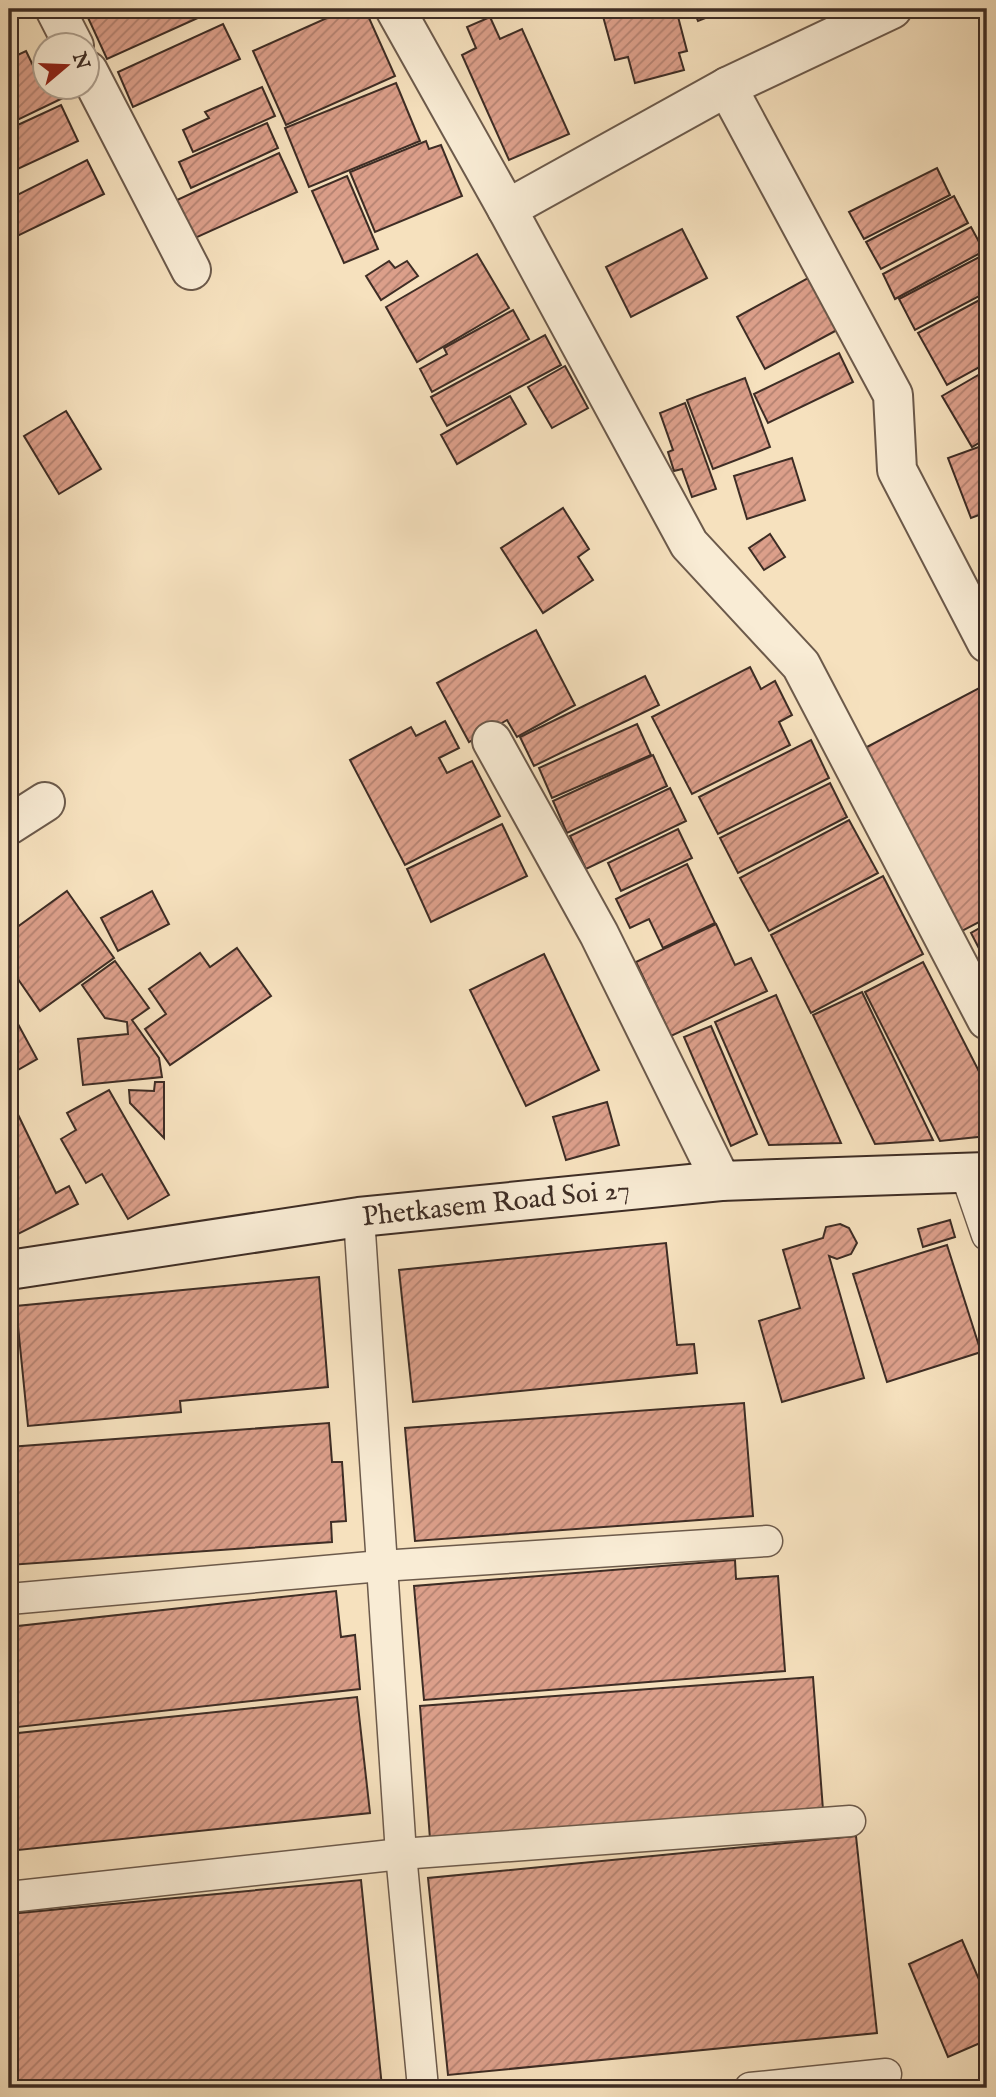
<svg xmlns="http://www.w3.org/2000/svg" width="996" height="2097" font-family="'IM FELL English',serif">
	<defs>
		<pattern id="building-hatch" width="6" height="6" patternUnits="userSpaceOnUse" patternTransform="scale(1.75)"><rect width="6" height="6" fill="#dc9f8a"/><path d="M-1 1l2-2M0 6l6-6M5 7l2-2" fill="none" stroke="#b48271"/></pattern>
	</defs>
	<rect width="100%" height="100%" fill="#f6e1be"/>
	<filter id="stains"><feTurbulence type="fractalNoise" baseFrequency=".00286" numOctaves="4"/><feColorMatrix values="0 0 0 0 .2 0 0 0 0 .09 0 0 0 0 .02 0 0 0 .5 -.17"/></filter>
	<radialGradient id="worn" r=".72"><stop offset=".6" stop-color="#630" stop-opacity="0"/><stop offset="1" stop-color="#630" stop-opacity=".3"/></radialGradient>
	<g fill="url(#building-hatch)" stroke="#3e2d25" stroke-width="2">
		<polygon points="84,9 209,9 211,12 107,59"/>
		<polygon points="347,9 365,9 395,76 286,125 253,51"/>
		<polygon points="601,9 676,9 687,51 679,53 684,70 635,83 628,57 615,60"/>
		<polygon points="693,9 728,9 698,21"/>
		<polygon points="490,17 500,39 522,29 569,134 509,160 462,55 476,48 467,27"/>
		<polygon points="223,24 240,59 133,107 118,72"/>
		<polygon points="26,51 39,78 46,74 46,88 60,88 65,97 9,124 9,59"/>
		<polygon points="396,83 420,141 309,187 285,128"/>
		<polygon points="262,87 275,116 193,152 183,130 209,118 205,112"/>
		<polygon points="61,105 78,141 9,173 9,129"/>
		<polygon points="267,123 278,148 191,188 179,162"/>
		<polygon points="426,141 429,149 441,145 462,196 375,232 350,172"/>
		<polygon points="279,153 297,192 195,238 177,200"/>
		<polygon points="87,160 104,194 9,240 9,199"/>
		<polygon points="937,168 950,195 864,239 849,212"/>
		<polygon points="347,176 378,249 344,263 312,191"/>
		<polygon points="954,196 968,223 881,269 866,242"/>
		<polygon points="971,227 984,251 895,299 883,274"/>
		<polygon points="682,229 707,278 631,317 606,267"/>
		<polygon points="477,254 509,308 417,362 386,307"/>
		<polygon points="985,254 987,292 915,330 899,299"/>
		<polygon points="389,261 395,268 407,261 418,276 381,300 366,276"/>
		<polygon points="808,278 837,330 765,369 737,317"/>
		<polygon points="987,296 987,363 947,385 918,333"/>
		<polygon points="513,310 529,339 432,392 420,369 447,354 444,348"/>
		<polygon points="545,335 561,365 447,426 431,397"/>
		<polygon points="839,353 853,382 768,423 754,394"/>
		<polygon points="565,366 588,408 552,428 528,387"/>
		<polygon points="987,370 987,438 972,447 942,396"/>
		<polygon points="745,378 770,447 713,469 687,400"/>
		<polygon points="510,396 526,424 457,464 441,435"/>
		<polygon points="685,403 716,489 692,497 682,469 674,471 668,452 673,450 660,413"/>
		<polygon points="66,411 101,469 59,494 24,436"/>
		<polygon points="987,444 987,512 971,518 948,458"/>
		<polygon points="792,458 805,500 747,519 734,476"/>
		<polygon points="563,508 589,549 578,557 593,580 543,613 501,548"/>
		<polygon points="770,534 785,557 764,570 749,548"/>
		<polygon points="536,630 575,705 517,737 507,720 469,742 437,683"/>
		<polygon points="750,667 761,689 775,681 792,715 779,722 790,745 692,794 652,717"/>
		<polygon points="645,676 659,705 534,766 520,737"/>
		<polygon points="983,686 987,693 987,918 962,931 865,748"/>
		<polygon points="445,721 459,748 439,758 447,773 472,761 500,816 405,865 350,760 411,727 416,736"/>
		<polygon points="637,724 651,755 552,798 539,768"/>
		<polygon points="811,740 829,778 718,834 699,797"/>
		<polygon points="653,755 667,786 567,833 553,801"/>
		<polygon points="830,783 847,817 738,873 720,838"/>
		<polygon points="670,788 686,821 586,869 570,836"/>
		<polygon points="849,820 878,873 769,931 740,878"/>
		<polygon points="502,824 527,876 431,922 407,869"/>
		<polygon points="678,829 692,858 621,891 608,863"/>
		<polygon points="687,864 715,923 663,948 649,919 630,928 616,899"/>
		<polygon points="883,876 923,954 811,1013 771,935"/>
		<polygon points="67,891 114,958 40,1011 9,966 9,933"/>
		<polygon points="152,891 169,924 118,951 101,918"/>
		<polygon points="716,924 735,965 751,958 767,991 671,1036 636,962"/>
		<polygon points="987,924 987,964 971,933"/>
		<polygon points="237,948 271,996 170,1065 145,1029 166,1014 149,989 200,953 210,967"/>
		<polygon points="544,954 599,1070 526,1106 470,990"/>
		<polygon points="115,961 149,1008 132,1020 159,1058 162,1077 83,1085 78,1039 128,1034 127,1022 105,1018 82,985"/>
		<polygon points="923,962 987,1087 987,1136 940,1141 865,992"/>
		<polygon points="862,992 933,1140 875,1144 813,1015"/>
		<polygon points="776,995 841,1143 769,1145 715,1022"/>
		<polygon points="12,1013 37,1059 9,1075 9,1015"/>
		<polygon points="711,1026 757,1134 731,1146 684,1037"/>
		<polygon points="155,1082 164,1082 164,1138 130,1103 129,1090 154,1091"/>
		<polygon points="109,1090 169,1195 128,1219 102,1174 86,1183 61,1139 76,1130 67,1113"/>
		<polygon points="9,1096 56,1193 69,1186 78,1204 14,1236 9,1225"/>
		<polygon points="607,1102 619,1145 566,1160 553,1117"/>
		<polygon points="950,1220 955,1237 923,1247 918,1229"/>
		<polygon points="840,1224 849,1228 857,1243 851,1254 837,1259 829,1256 864,1378 782,1402 759,1321 800,1308 783,1250 823,1238 826,1227"/>
		<polygon points="666,1243 677,1345 694,1344 697,1373 413,1402 399,1270"/>
		<polygon points="947,1245 981,1352 887,1382 853,1274"/>
		<polygon points="319,1277 328,1387 180,1401 181,1412 28,1426 16,1306"/>
		<polygon points="744,1403 753,1516 415,1541 405,1428"/>
		<polygon points="329,1423 332,1462 342,1462 346,1521 331,1522 332,1542 9,1565 9,1447"/>
		<polygon points="735,1560 736,1579 778,1576 785,1671 424,1700 414,1586"/>
		<polygon points="336,1591 341,1637 355,1635 360,1689 9,1728 9,1627"/>
		<polygon points="813,1677 823,1810 430,1839 420,1706"/>
		<polygon points="357,1697 370,1813 9,1851 9,1734"/>
		<polygon points="856,1836 877,2033 448,2075 428,1878"/>
		<polygon points="361,1880 382,2087 9,2088 9,1914"/>
		<polygon points="962,1940 987,1998 987,2040 948,2057 909,1964"/>
	</g>
	<g fill="none" stroke-linecap="round" stroke-linejoin="round">
		<defs>
			<g id="lane">
				<polyline points="966,1174 987,1235"/>
				<polyline points="359,1217 401,1854 423,2088"/>
				<polyline points="9,1599 381,1566 767,1541"/>
				<polyline points="9,1897 401,1854 850,1821"/>
				<polyline points="750,2088 886,2074"/>
			</g>
			<g id="street">
				<polyline points="55,9 74,46"/>
				<polyline points="395,9 507,209 727,87 892,9"/>
				<polyline points="88,71 191,270"/>
				<polyline points="727,87 893,395 897,470 987,643"/>
				<polyline points="507,209 689,544 801,665 987,1020"/>
				<polyline points="492,741 599,934 721,1181"/>
				<polyline points="9,825 45,802"/>
			</g>
			<polyline id="secondary" points="9,1270 359,1217 721,1181 987,1172"/>
		</defs>
		<use href="#lane" stroke="#6c5a4b" stroke-width="33"/>
		<use href="#street" stroke="#6c5a4b" stroke-width="42"/>
		<use href="#secondary" stroke="#3e2d25" stroke-width="42"/>
		<use href="#lane" stroke="#f9ecd5" stroke-width="30"/>
		<use href="#street" stroke="#f9ecd5" stroke-width="38"/>
		<use href="#secondary" stroke="#f9ecd5" stroke-width="38"/>
	</g>
	<g text-anchor="middle" dominant-baseline="central" stroke-width="6" stroke-linejoin="round" paint-order="stroke">
		<g font-size="28" fill="#3e2d25" stroke="#f9ecd5">
			<text transform="translate(496 1204) rotate(-6)">Phetkasem Road Soi 27</text>
		</g>
	</g>
	<rect width="996" height="2097" fill="none" stroke="#f6e1be" stroke-width="35"/>
	<rect x="10" y="10" width="975" height="2076" fill="none" stroke="#3e2d25" stroke-width="3.5"/>
	<rect x="18" y="18" width="961" height="2062" fill="none" stroke="#3e2d25" stroke-width="2"/>
	<g transform="translate(66 66) rotate(71)"><circle r="33" fill="#f9ecd5" stroke="#aea08f" stroke-width="2"/>
	<path d="M0-5L12 26L0 18L-12 26Z" fill="#8f2418"/>
	<text y="-10" font-size="19" font-weight="bold" text-anchor="middle" fill="#3e2d25">N</text>
	</g>
	<rect width="100%" height="100%" filter="url(#stains)"/>
	<rect width="100%" height="100%" fill="url(#worn)"/>
</svg>
